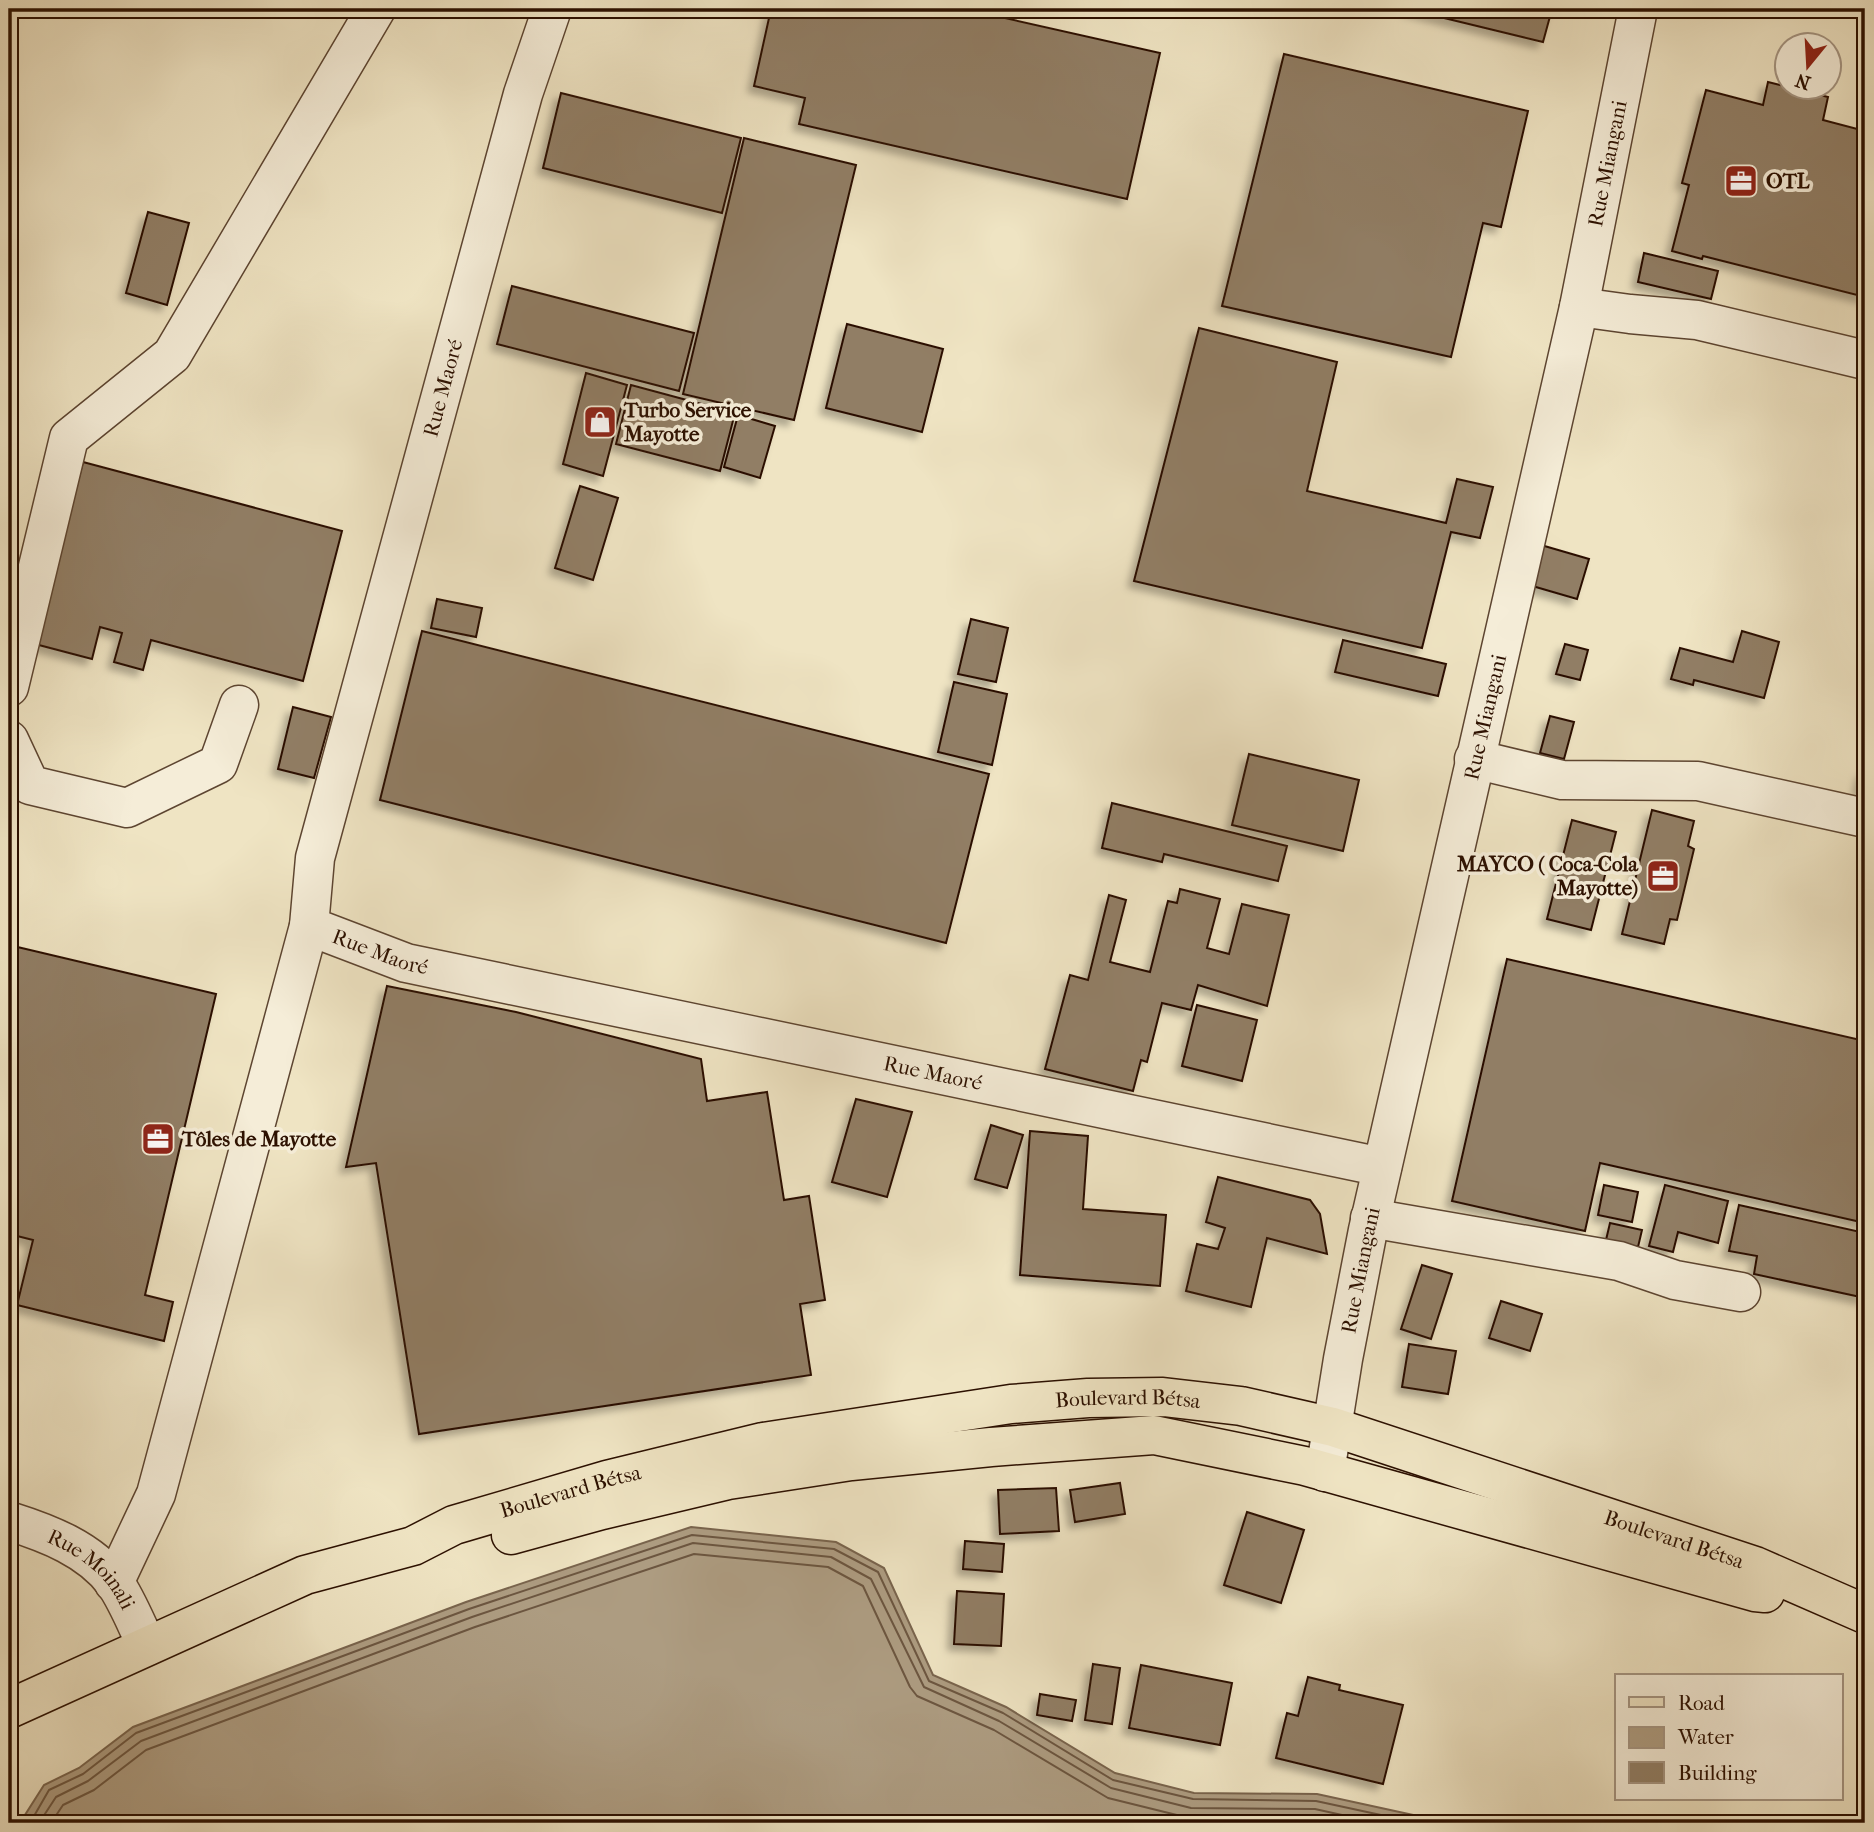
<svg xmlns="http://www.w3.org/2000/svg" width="1874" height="1832" font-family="'IM FELL French Canon',serif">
	<defs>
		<filter id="shadow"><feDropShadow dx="-6" dy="6" stdDeviation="3.5" flood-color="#0004"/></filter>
	</defs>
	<rect width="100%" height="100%" fill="#efe4c3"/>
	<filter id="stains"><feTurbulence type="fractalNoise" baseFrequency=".00286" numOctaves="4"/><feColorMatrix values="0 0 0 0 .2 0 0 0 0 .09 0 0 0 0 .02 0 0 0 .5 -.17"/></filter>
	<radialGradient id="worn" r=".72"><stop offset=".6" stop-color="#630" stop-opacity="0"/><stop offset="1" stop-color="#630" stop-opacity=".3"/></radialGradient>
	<polygon fill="#ad9c81" stroke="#79644d" stroke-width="2" points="691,1527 836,1542 884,1568 933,1675 1006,1707 1115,1773 1194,1793 1317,1794 1450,1823 23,1823 25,1815 44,1785 79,1768 133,1727 466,1602"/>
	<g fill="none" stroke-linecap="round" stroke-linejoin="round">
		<g stroke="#6c5640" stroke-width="2">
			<polyline points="30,1823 49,1790 83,1774 136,1733 469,1609 692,1535 834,1549 878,1572 929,1681 1003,1713 1113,1780 1193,1799 1316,1801 1418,1823"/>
			<polyline points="39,1823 56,1797 88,1781 141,1741 472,1617 693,1543 831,1557 871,1579 924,1687 999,1721 1111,1788 1191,1808 1315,1809 1378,1823"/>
			<polyline points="51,1823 63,1805 94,1790 146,1750 475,1627 694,1554 828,1567 863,1586 910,1687 917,1696 994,1730 1108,1798 1193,1819 1314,1820 1330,1823"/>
		</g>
	</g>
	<g fill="#917e65" stroke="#2c1000" stroke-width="2" filter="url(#shadow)">
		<polygon points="771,9 965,9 1160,53 1127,199 799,124 805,98 754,86"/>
		<polygon points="1407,9 1552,9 1543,42"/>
		<polygon points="1284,54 1528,111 1501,227 1483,223 1451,357 1222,306"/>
		<polygon points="1768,82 1828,97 1823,120 1865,131 1865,297 1703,256 1702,259 1672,251 1689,185 1682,183 1706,90 1763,105"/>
		<polygon points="561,93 741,138 722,213 543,168"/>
		<polygon points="744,138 856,165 794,420 683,394"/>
		<polygon points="148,212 189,223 167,305 126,293"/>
		<polygon points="1644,253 1718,271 1711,299 1638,282"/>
		<polygon points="512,286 694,333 679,391 497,344"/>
		<polygon points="847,324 943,349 922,432 826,408"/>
		<polygon points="1199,328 1337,362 1307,491 1446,523 1457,479 1493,487 1480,538 1451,532 1422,648 1134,581"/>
		<polygon points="586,373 627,385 603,476 563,464"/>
		<polygon points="631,385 735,413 720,471 616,444"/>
		<polygon points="738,415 775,426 760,478 724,467"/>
		<polygon points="83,462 342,531 303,681 151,640 143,670 114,662 122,633 100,627 92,659 35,644"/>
		<polygon points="580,486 618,498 593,580 555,568"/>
		<polygon points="1541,545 1589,559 1577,599 1529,585"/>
		<polygon points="437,599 482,608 476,637 431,628"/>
		<polygon points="971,619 1008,628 996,682 958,674"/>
		<polygon points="422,631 989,774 946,943 380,800"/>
		<polygon points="1742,631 1779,642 1764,698 1694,680 1693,685 1671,679 1680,648 1733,662"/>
		<polygon points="1343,640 1446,664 1438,696 1335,672"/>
		<polygon points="1565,644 1588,650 1580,680 1556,674"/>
		<polygon points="954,682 1007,694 992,765 938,752"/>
		<polygon points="293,707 331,717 314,778 278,769"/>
		<polygon points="1550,716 1574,722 1564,759 1540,753"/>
		<polygon points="1249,754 1359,780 1343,851 1232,825"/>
		<polygon points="1863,771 1865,772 1865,790 1859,789"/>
		<polygon points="1112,803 1287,846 1278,881 1164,854 1162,862 1102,848"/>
		<polygon points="1652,810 1694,821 1688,846 1694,849 1677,920 1670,919 1664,944 1622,934"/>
		<polygon points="1572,820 1616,832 1591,930 1547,919"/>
		<polygon points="1180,889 1220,899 1207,948 1229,954 1242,904 1289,915 1267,1006 1198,985 1191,1010 1162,1003 1147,1062 1141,1060 1133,1091 1045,1069 1070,975 1088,980 1109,895 1126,900 1110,962 1150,972 1168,901 1177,903"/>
		<polygon points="9,945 216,994 145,1295 173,1302 164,1341 17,1305 33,1240 9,1234"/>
		<polygon points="1507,959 1865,1041 1865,1223 1600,1163 1585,1231 1452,1201"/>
		<polygon points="387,986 516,1012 701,1059 707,1101 767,1092 784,1200 809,1196 825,1300 800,1304 811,1375 419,1434 376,1163 346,1167"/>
		<polygon points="1197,1005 1257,1020 1242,1081 1182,1066"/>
		<polygon points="856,1099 912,1112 887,1197 832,1182"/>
		<polygon points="991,1125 1023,1135 1007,1188 975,1179"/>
		<polygon points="1030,1131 1088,1136 1083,1209 1166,1215 1160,1286 1020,1275"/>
		<polygon points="1218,1177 1310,1200 1320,1214 1327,1254 1267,1238 1251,1307 1186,1291 1197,1244 1218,1249 1225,1228 1206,1222"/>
		<polygon points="1604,1185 1638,1192 1632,1222 1598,1215"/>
		<polygon points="1665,1185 1728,1201 1718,1243 1678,1232 1673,1252 1649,1246"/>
		<polygon points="1739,1205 1865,1233 1865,1298 1754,1274 1757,1256 1729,1251"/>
		<polygon points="1610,1223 1642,1230 1638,1247 1606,1240"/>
		<polygon points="1422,1265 1452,1274 1431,1339 1401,1329"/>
		<polygon points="1501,1301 1542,1314 1530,1351 1489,1338"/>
		<polygon points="1409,1344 1456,1351 1448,1394 1402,1387"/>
		<polygon points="1120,1483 1125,1514 1075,1522 1070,1490"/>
		<polygon points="1056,1488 1059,1531 1000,1534 998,1490"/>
		<polygon points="1247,1512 1304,1530 1281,1603 1224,1585"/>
		<polygon points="965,1541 1004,1544 1002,1572 963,1569"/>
		<polygon points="957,1591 1004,1594 1001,1646 954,1644"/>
		<polygon points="1093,1664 1120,1668 1112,1724 1085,1720"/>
		<polygon points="1141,1665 1232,1683 1220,1745 1129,1728"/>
		<polygon points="1308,1677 1340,1685 1339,1690 1403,1705 1383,1784 1276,1758 1287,1713 1298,1716"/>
		<polygon points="1040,1694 1076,1700 1072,1721 1037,1715"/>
	</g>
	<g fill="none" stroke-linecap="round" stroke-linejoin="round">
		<defs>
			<g id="minor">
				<path id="s1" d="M552 9 523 94 315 858 309 926 406 963 1382 1167"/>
				<polyline points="1579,307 1630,314 1697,320 1865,360"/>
				<polyline points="9,687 69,438 172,355 376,9"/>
				<polyline points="9,740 30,785 127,808 218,764 239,705"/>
				<polyline points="1474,759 1562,780 1698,781 1865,818"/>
				<polyline points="1370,1218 1619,1261 1675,1280 1741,1292"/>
				<path id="s2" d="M1325 1472 1343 1359 1368 1230 1579 307 1638 9"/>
				<path id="s3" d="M9 1521C47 1533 90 1549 115 1583 128 1602 137 1626 147 1646"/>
				<polyline points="114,1583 156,1494 309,926"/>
			</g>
			<g id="major">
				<polyline points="511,1535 602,1510 728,1480 851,1461 991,1447 1154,1435 1305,1466 1755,1592 1765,1593"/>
				<path id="s4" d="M9 1709 305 1575 413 1546 454 1525 607 1480 763 1442 1011 1404 1088 1398 1163 1397 1241 1406 1333 1427 1755 1566 1865 1614"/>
			</g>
		</defs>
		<use href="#minor" stroke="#5d4531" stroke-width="41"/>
		<use href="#major" stroke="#2c1000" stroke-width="41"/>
		<use href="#minor" stroke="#f5edd8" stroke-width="38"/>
		<use href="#major" stroke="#efe4c3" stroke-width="38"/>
	</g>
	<defs>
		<symbol id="office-square" viewBox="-11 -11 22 22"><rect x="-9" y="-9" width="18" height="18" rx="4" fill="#8f2418" stroke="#f5edd8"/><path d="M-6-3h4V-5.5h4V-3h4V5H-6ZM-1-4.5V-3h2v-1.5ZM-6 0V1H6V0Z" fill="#fff"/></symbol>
		<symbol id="shop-square" viewBox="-11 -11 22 22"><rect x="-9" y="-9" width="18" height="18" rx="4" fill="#8f2418" stroke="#f5edd8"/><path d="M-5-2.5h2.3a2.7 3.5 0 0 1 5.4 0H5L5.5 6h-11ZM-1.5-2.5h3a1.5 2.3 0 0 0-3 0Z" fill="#fff"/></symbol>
	</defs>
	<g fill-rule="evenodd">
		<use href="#office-square" x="1722" y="162" width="38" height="38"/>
		<use href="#shop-square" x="581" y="403" width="38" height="38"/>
		<use href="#office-square" x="1644" y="857" width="38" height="38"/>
		<use href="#office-square" x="139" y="1120" width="38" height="38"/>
	</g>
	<g text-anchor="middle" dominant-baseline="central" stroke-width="7" stroke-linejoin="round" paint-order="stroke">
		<g font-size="21" fill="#2c1000" stroke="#f5edd8">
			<text stroke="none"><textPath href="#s2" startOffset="1339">Rue Miangani</textPath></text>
			<text transform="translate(443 388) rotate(-75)">Rue Maoré</text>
			<text stroke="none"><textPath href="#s2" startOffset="772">Rue Miangani</textPath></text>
			<text stroke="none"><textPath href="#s1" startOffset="1026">Rue Maoré</textPath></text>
			<text stroke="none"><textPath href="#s1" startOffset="1592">Rue Maoré</textPath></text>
			<text stroke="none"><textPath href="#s2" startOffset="205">Rue Miangani</textPath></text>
			<text stroke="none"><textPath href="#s4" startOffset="1171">Boulevard Bétsa</textPath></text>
			<text stroke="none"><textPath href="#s4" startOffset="604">Boulevard Bétsa</textPath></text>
			<text stroke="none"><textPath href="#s4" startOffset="1738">Boulevard Bétsa</textPath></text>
			<text stroke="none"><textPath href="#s3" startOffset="98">Rue Moinali</textPath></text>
		</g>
		<g font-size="21" font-weight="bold" fill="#2c1000" stroke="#f5edd8" text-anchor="start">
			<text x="1766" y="181">OTL</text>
			<text x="624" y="410">Turbo Service<tspan x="624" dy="24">Mayotte</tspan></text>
			<text x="1638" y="864" text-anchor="end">MAYCO ( Coca-Cola<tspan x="1638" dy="24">Mayotte)</tspan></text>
			<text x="182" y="1139">Tôles de Mayotte</text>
		</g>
	</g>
	<rect width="1874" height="1832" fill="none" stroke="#efe4c3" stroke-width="35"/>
	<rect x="10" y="10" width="1853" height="1811" fill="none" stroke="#2c1000" stroke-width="3.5"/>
	<rect x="18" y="18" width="1839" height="1797" fill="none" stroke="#2c1000" stroke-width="2"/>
	<rect x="1615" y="1674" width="228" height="126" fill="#f5edd8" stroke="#a59582" stroke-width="2"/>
	<rect x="1629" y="1697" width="35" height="10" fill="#efe4c3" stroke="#a59582" stroke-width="2"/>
	<text x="1678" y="1710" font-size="21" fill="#2c1000">Road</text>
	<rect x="1629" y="1727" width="35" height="21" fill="#ad9c81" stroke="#a59582" stroke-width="2"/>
	<text x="1678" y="1744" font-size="21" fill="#2c1000">Water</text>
	<rect x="1629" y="1762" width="35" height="21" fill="#917e65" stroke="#a59582" stroke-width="2"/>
	<text x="1678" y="1780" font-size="21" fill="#2c1000">Building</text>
	<g transform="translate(1808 66) rotate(198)"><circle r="33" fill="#f5edd8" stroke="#a59582" stroke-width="2"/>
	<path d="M0-5L12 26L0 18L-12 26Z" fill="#8f2418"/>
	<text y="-10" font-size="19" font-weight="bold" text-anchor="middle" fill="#2c1000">N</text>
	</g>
	<rect width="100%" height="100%" filter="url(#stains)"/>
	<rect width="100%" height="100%" fill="url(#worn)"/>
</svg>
